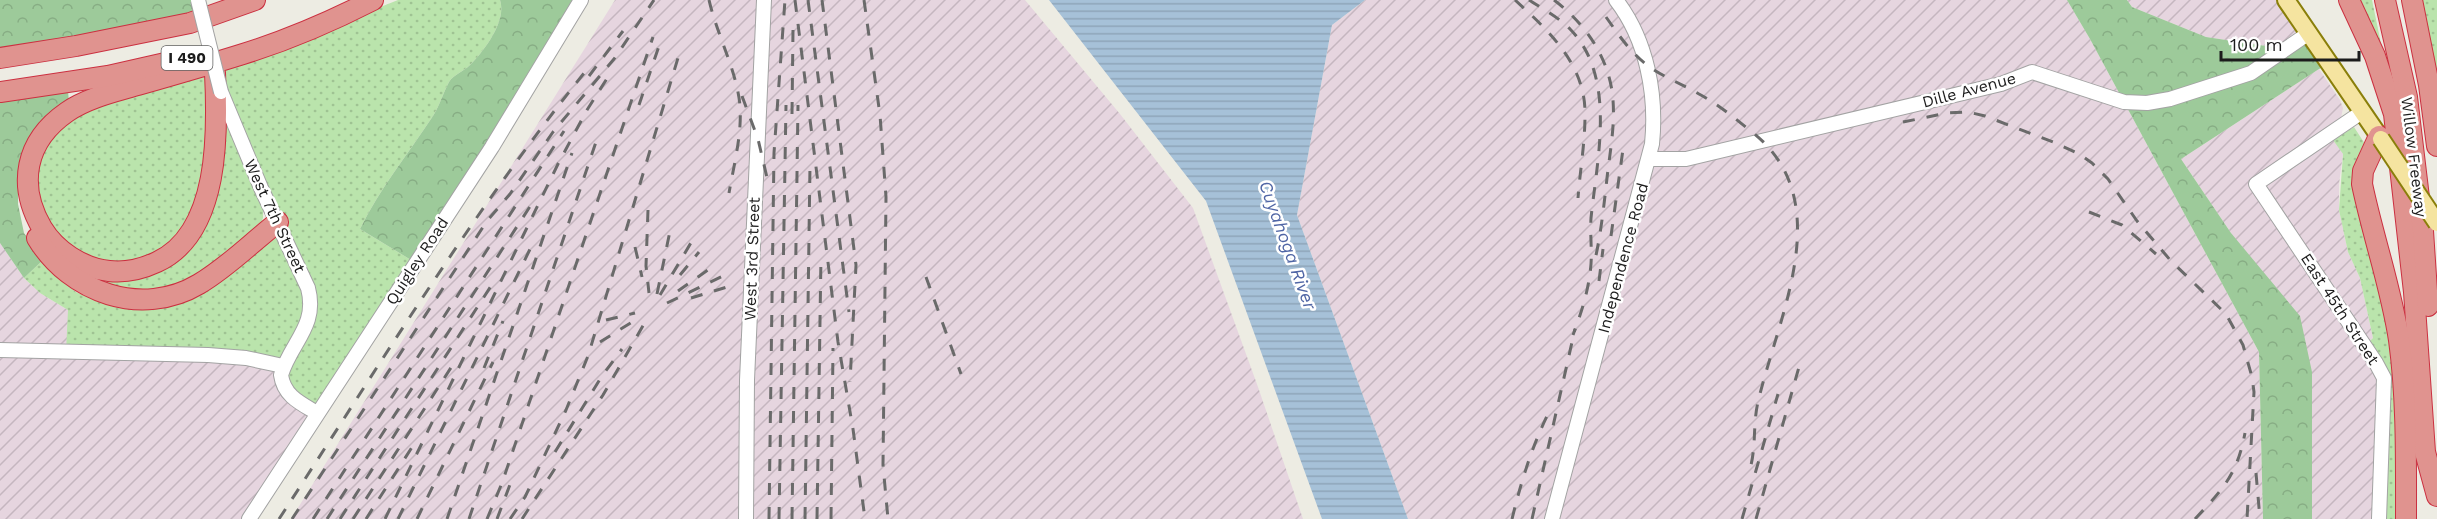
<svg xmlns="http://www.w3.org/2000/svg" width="2437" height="519" font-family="'Work Sans',sans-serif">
	<defs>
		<pattern id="industrial-furrows" width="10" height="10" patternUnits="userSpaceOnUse" patternTransform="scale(1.5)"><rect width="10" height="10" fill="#e6d5df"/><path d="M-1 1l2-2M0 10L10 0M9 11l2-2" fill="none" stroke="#c5b6bf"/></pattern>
		<pattern id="grass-dots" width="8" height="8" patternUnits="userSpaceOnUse" patternTransform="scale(1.5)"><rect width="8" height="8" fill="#bae4ac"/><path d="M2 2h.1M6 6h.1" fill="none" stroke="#9fc393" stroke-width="1.8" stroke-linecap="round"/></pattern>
		<pattern id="forest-crowns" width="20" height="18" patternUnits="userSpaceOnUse" patternTransform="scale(1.5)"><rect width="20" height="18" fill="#9dca9a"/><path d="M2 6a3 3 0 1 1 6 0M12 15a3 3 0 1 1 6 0" fill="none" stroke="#87ad84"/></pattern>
		<pattern id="water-rules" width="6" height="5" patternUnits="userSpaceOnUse" patternTransform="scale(1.5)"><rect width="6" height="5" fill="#a6c1d8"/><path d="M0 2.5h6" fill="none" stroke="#8ea5b9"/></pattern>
	</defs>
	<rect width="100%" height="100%" fill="#edece3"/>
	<g fill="url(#industrial-furrows)">
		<polygon points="615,0 1025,0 1120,114 1193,208 1258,387 1303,519 291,519"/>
		<polygon points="1365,0 2067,0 2090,39 2259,352 2263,519 1408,519 1297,215 1332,25"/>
		<polygon points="2127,0 2286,0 2309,33 2286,49 2206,37 2132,7"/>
		<polygon points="2319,69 2340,100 2343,108 2341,118 2326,128 2343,154 2339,184 2339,210 2348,252 2360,278 2373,338 2365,346 2384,378 2379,519 2312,519 2312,372 2231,233 2181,159"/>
		<polygon points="0,243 24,278 40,293 68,310 283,366 317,413 249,519 0,519"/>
	</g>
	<g fill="url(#grass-dots)">
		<path d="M398 0H500C507 21 484 51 470 65 464 71 453 75 449 82 443 93 440 105 433 116 408 154 380 188 360 229L416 263 317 413 298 402 283 367 66 352 68 310 40 293 24 278 43 260 55 276 76 292 100 302 131 307 284 233 215 73Z"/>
		<polygon points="2353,0 2372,0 2386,68"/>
		<polygon points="2420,0 2437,0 2437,80"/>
		<polygon points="206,74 212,131 191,221 168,248 133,264 90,261 52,234 36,188 38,166 43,148 55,130 103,102"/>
		<polygon points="223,115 263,207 263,218 260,226 209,269 185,284 145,294 99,286 61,257 104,275 190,241"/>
		<polygon points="2354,127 2365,144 2384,267 2406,519 2379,519 2384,378 2365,346 2373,338 2360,278 2348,252 2339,210 2343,154 2333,140"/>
	</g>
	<g fill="url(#forest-crowns)">
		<polygon points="0,0 198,0 203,21 0,60"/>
		<path d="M500 0H581L416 263 360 229C380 188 408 154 433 116 440 105 443 93 449 82 453 75 464 71 470 65 484 51 507 21 500 0Z"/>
		<polygon points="2067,0 2127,0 2132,7 2206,37 2286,49 2309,33 2330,64 2319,69 2181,159 2231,233 2300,316 2312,372 2312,519 2263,519 2259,352 2090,39"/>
		<polygon points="68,91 69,102 26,147 18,177 18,204 24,233 43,260 24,278 0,243 0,101"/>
	</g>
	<polygon fill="url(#water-rules)" points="1049,0 1365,0 1332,25 1297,215 1408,519 1322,519 1206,201"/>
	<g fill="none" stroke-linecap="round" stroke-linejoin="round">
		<defs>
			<g id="minor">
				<path d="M221 92 261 188 308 288C318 326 291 342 281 375 284 396 300 403 317 413"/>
				<polyline points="2362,112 2256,184 2376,363 2384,378 2379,519"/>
				<polyline points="1650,159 1686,159 2001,84 2032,72 2124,102 2147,103 2170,99 2251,73 2309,33"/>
				<polyline points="0,350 208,355 246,358 283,366"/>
				<polyline points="249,519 492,147 581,0"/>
				<polyline points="746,519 747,380 764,0"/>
				<path d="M1552 519 1652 144C1657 95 1647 40 1616 0"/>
			</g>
			<polyline id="major" points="2286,0 2381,139"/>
			<g id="highway">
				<polyline points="2349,0 2375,56 2394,114 2414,292 2425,452 2437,496"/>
				<polyline points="2385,0 2407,97 2423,231 2428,306"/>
				<polyline points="2412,0 2429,85 2437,146"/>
				<polyline points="0,58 76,46 190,23 255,0"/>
				<path d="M215 73C218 132 220 233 157 262 142 269 126 273 109 271 82 268 56 251 42 228 17 185 25 141 67 112 87 98 114 92 138 85 173 75 208 65 243 54 288 40 332 21 373 0"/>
				<polyline points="0,92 108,76 183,59"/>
				<path d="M2379 136 2363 171 2362 184C2373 237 2391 287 2399 340 2407 399 2406 460 2406 519"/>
				<path d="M37 238C70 293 142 318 199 284 228 267 252 242 278 222"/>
			</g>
		</defs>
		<use href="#minor" stroke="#a3a3a3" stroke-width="16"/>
		<use href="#major" stroke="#8a7f0a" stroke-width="20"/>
		<use href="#highway" stroke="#cb3040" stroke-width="22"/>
		<use href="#minor" stroke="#fff" stroke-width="14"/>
		<use href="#major" stroke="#f5e4a0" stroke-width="16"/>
		<use href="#highway" stroke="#e0938f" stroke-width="20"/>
		<g stroke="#6a6a6a" stroke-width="3" stroke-dasharray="12 12" stroke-linecap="butt">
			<path d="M709 0C717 35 737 71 740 106 742 135 734 164 729 193"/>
			<polyline points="795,0 838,342 853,429 865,519"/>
			<polyline points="808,0 849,312"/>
			<polyline points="822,0 856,265 850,382"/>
			<polyline points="864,0 880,115 886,197 883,465 888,519"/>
			<path d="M1515 0C1549 31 1586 65 1585 115 1585 143 1580 171 1578 198"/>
			<path d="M1529 0C1543 9 1558 17 1570 29 1617 77 1597 159 1591 218 1590 234 1592 249 1591 264 1589 289 1582 311 1573 335"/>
			<path d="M1554 0C1586 24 1610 59 1613 100 1615 126 1610 152 1607 178 1604 205 1601 233 1595 260"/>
			<path d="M1606 17C1618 34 1630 52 1647 65 1663 77 1682 84 1699 94 1716 103 1732 116 1747 128 1841 197 1779 312 1758 402 1753 423 1756 444 1751 465"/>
			<polyline points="589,76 623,31"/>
			<polyline points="742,96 758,139 768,182"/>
			<polyline points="639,105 661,40"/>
			<polyline points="792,114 793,30"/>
			<polyline points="1903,122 1947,113 1968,112 1985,116 2053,142 2079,154 2092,163 2108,179 2137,221 2171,261 2226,314 2243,345 2252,377 2254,392 2247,519"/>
			<polyline points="648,210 646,266 649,293"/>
			<polyline points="2089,212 2122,225 2156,254"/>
			<polyline points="1611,236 1624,142"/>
			<polyline points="635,247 642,277"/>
			<polyline points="680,275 699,252"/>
			<polyline points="926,277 961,374"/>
			<polyline points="1599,281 1603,249"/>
			<polyline points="678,291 715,265"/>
			<polyline points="657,294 670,231"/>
			<polyline points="660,295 692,241"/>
			<polyline points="691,298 727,287"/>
			<polyline points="667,303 723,276"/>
			<polyline points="606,320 635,313"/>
			<polyline points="600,342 637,319"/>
			<polyline points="484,368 503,321"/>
			<polyline points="555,452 602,376 622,349"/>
			<polyline points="2256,473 2260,519"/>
			<path d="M279 519C379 366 474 209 589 67"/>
			<polyline points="292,519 487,221 510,194 553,132 614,59 654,0"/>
			<polyline points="313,519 564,131"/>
			<polyline points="327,519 531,205"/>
			<polyline points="340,519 493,283"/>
			<polyline points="353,519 454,363"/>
			<polyline points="366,519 416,441"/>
			<polyline points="385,519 558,164 587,110 608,77"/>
			<polyline points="398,519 535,239"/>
			<polyline points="417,519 493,362"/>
			<polyline points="447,519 572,153"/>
			<polyline points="469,519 599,133"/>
			<polyline points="487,519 502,483 653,37"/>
			<polyline points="497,519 511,482"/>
			<polyline points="510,519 525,497 566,410 588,356 681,48"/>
			<polyline points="522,519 603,395 644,324"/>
			<polyline points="769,519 774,153 785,0"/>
			<polyline points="779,519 786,105"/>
			<polyline points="792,519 798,105"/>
			<polyline points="805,519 810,165"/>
			<polyline points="817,519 821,255"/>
			<polyline points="831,519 833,348"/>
			<path d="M1512 519C1521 482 1532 446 1549 412"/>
			<polyline points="1532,519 1575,329"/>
			<polyline points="1742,519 1778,394"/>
			<polyline points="1756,519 1799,367"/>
			<path d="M2195 519C2223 489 2237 475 2245 433"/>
		</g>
		<defs>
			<polyline id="minor-bridge" points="198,0 221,92"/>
			<polyline id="major-bridge" points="2381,139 2437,223"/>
		</defs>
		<use href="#minor-bridge" stroke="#a3a3a3" stroke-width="16" stroke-linecap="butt"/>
		<use href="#major-bridge" stroke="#8a7f0a" stroke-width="20" stroke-linecap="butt"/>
		<use href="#minor-bridge" stroke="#fff" stroke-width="14"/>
		<use href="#major-bridge" stroke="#f5e4a0" stroke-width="16"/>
	</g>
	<g text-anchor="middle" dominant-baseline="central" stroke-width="5" stroke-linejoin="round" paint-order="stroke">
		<rect fill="#fff" stroke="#606060" stroke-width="1.5" x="161.5" y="46" width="51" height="24" rx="4.5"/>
		<g font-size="15" font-weight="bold" fill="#1c1c1c">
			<text x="187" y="58">I 490</text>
		</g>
		<g font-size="16" fill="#1c1c1c" stroke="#fff">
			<text transform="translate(1969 90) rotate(-15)">Dille Avenue</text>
			<text transform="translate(2414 157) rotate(83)">Willow Freeway</text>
			<text transform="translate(275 216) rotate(65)">West 7th Street</text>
			<text transform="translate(1623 258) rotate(-75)">Independence Road</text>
			<text transform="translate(752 259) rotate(-88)">West 3rd Street</text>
			<text transform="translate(417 261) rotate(-57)">Quigley Road</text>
			<text transform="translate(2340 309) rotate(57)">East 45th Street</text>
		</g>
		<g font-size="18" font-style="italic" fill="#5066a5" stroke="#fff">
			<text transform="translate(1288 245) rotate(70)">Cuyahoga River</text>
		</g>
	</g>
	<path d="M2221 51v9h138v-9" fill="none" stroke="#1c1c1c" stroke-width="3"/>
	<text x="2230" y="51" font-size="18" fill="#1c1c1c" stroke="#ffffff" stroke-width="4.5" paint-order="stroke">100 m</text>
</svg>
